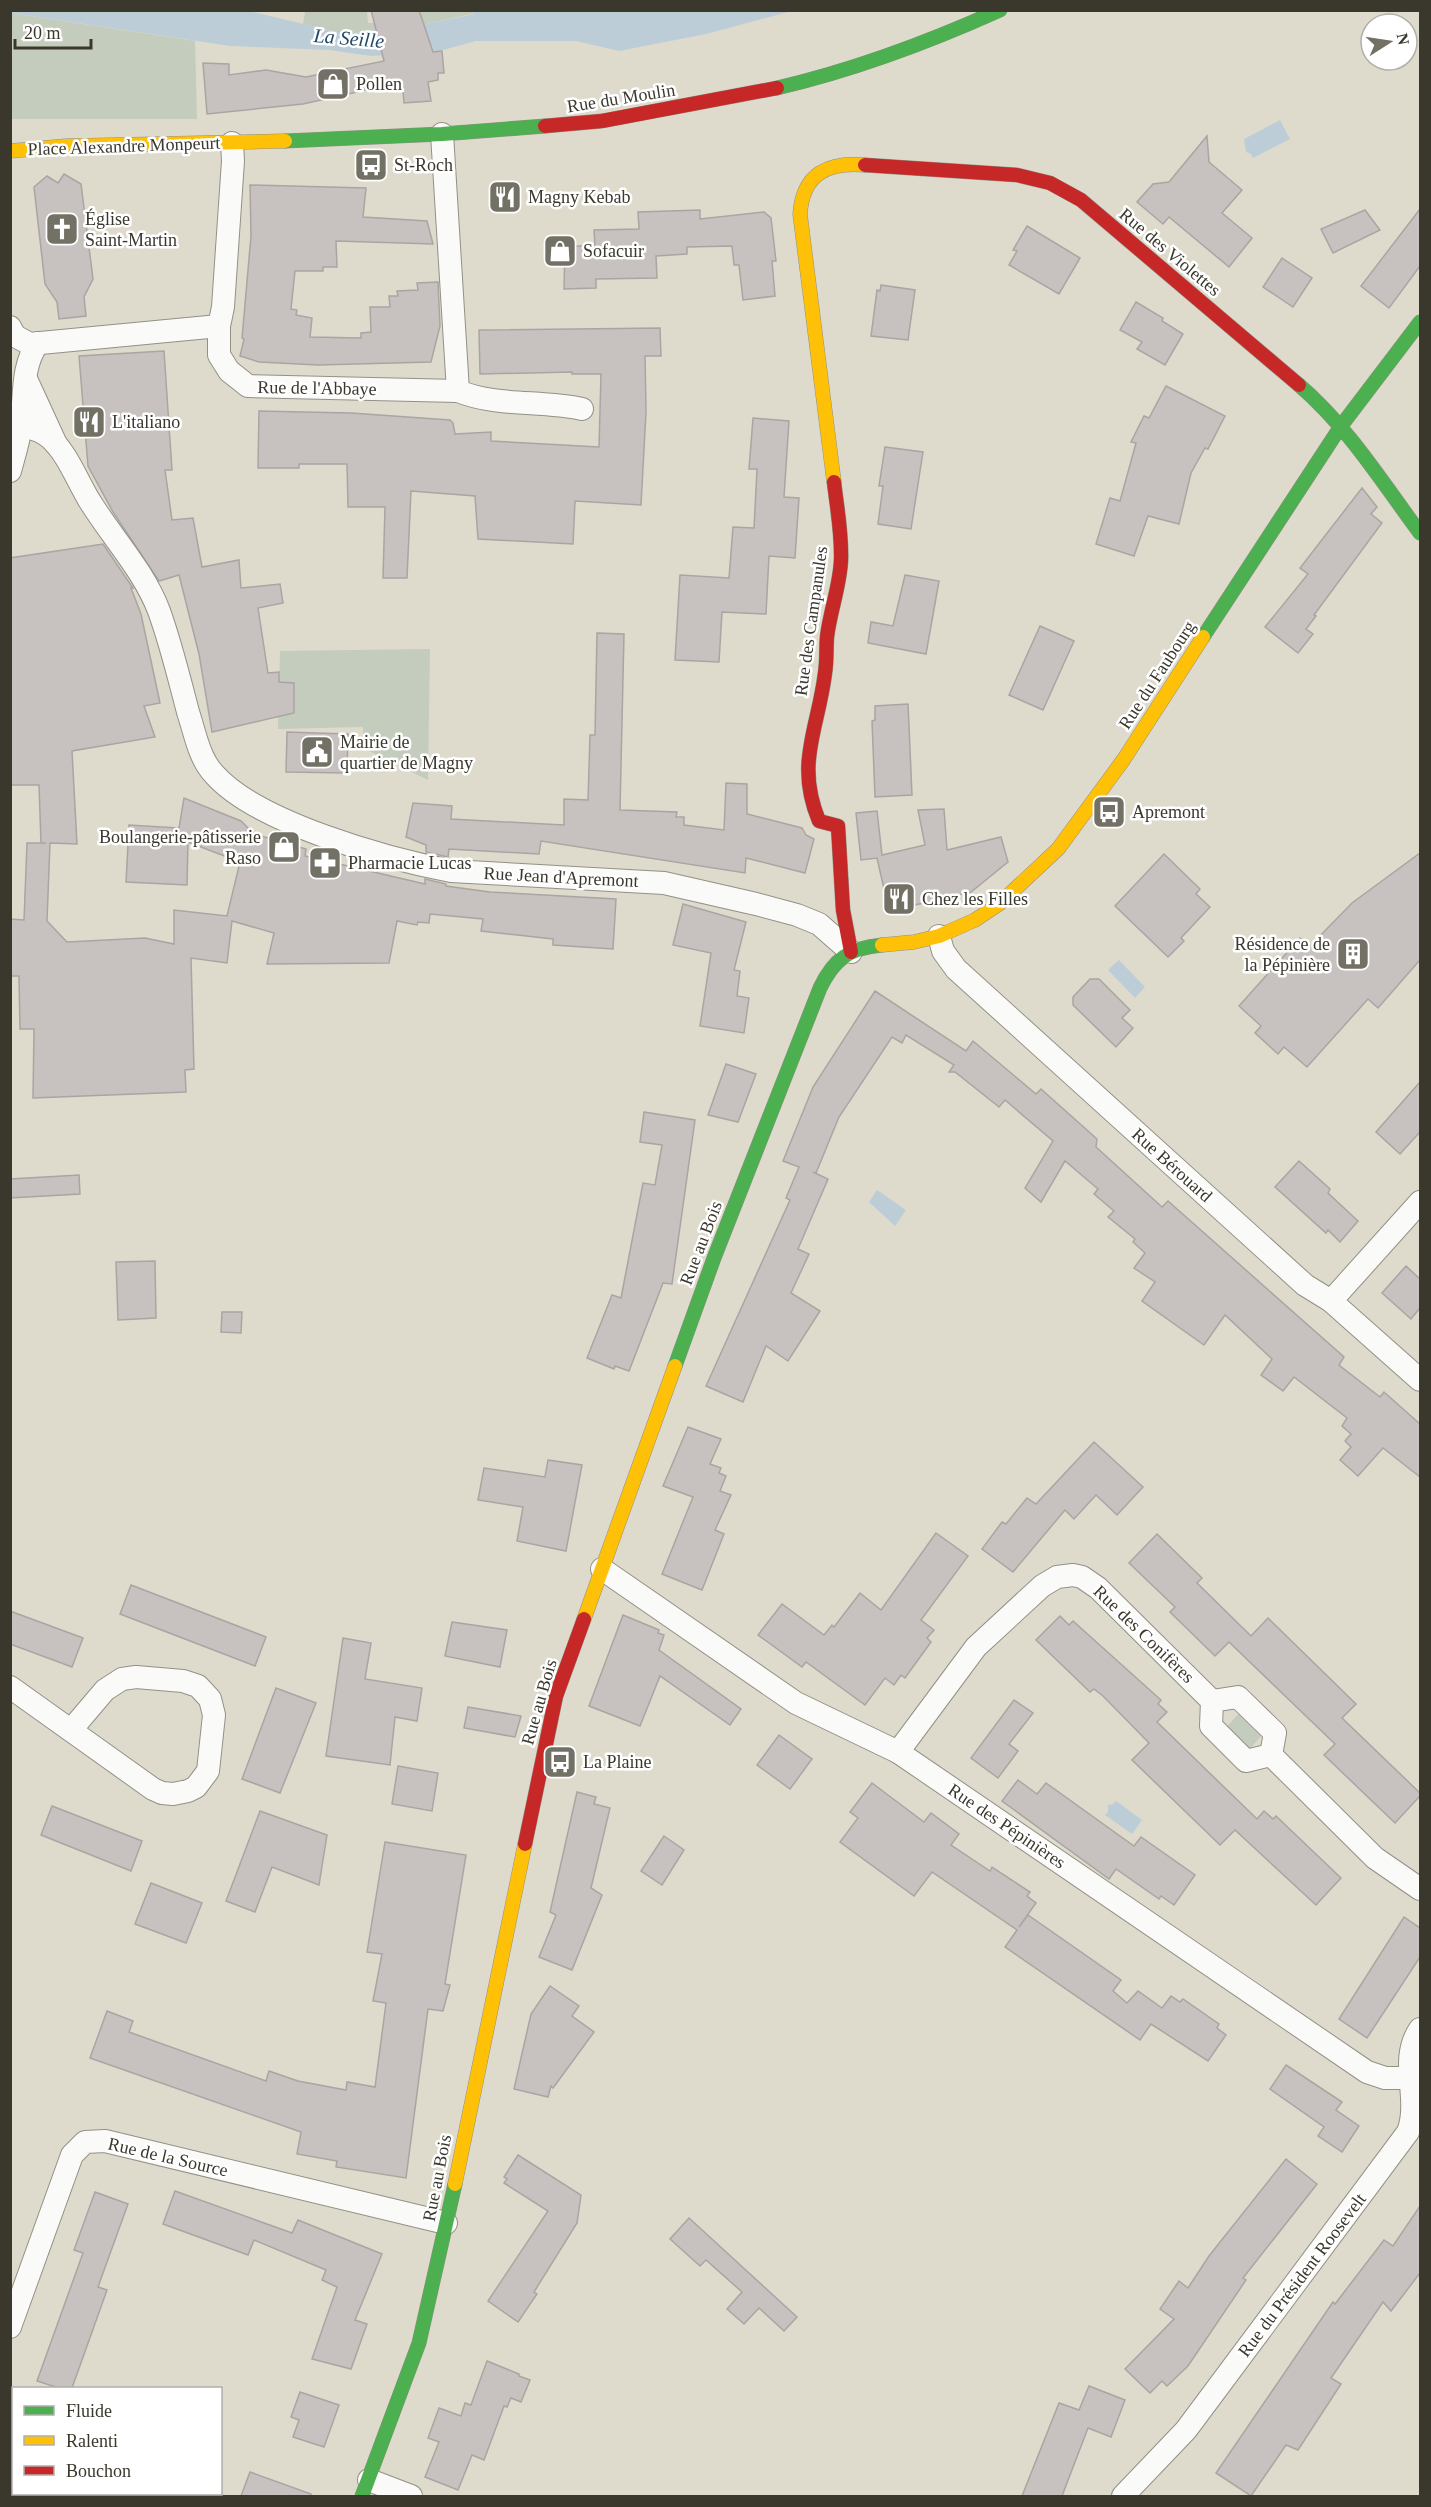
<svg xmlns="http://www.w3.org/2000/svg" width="1431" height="2507" font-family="Georgia,serif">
	<rect width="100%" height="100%" fill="#dedbcd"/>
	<g fill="#c4ccbd">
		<polygon points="300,11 373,11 367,12 368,23 375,23 376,30 346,34 303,24 305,12"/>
		<polygon points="419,11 473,11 475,13 422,25"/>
		<polygon points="10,13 195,41 197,119 11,119"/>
		<polygon points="430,649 428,780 363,748 363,727 278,729 280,651"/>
		<polygon points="1240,1712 1263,1734 1248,1751 1225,1729"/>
	</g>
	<g fill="#bdcdd8">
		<polygon points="10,11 249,11 346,34 376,30 389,32 474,14 473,11 792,11 706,34 619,51 576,41 476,41 436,52 371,56 329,50 230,46 11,13"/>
		<polygon points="1280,120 1290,139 1253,158 1251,154 1246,152 1244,139"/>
		<polygon points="1119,960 1145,987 1135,998 1108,970"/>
		<polygon points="877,1190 906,1210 895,1226 869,1202"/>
		<polygon points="1116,1801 1142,1820 1132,1834 1105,1815 1108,1812 1108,1805 1113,1804"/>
	</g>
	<g fill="#c7c1bf" stroke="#aaa5a2" stroke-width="1.5">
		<polygon points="371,10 419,10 433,52 442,51 444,73 438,73 438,80 428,82 431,101 404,103 402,82 303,104 207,114 203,63 229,64 229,75 266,70 306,77 384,61"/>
		<polygon points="1207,136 1209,162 1242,190 1222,213 1252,238 1229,267 1169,217 1163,224 1137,202 1153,184 1169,182"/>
		<polygon points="64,174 81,184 93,279 84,297 86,316 59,319 57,302 45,284 34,187 47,176 58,183"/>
		<polygon points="250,185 366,188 363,217 427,221 433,244 336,241 337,267 323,267 323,271 295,271 291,309 297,310 296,315 312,318 310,337 361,338 361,333 371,332 370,307 390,307 389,296 398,296 397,291 418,290 417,283 438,282 440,326 431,362 318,365 259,362 240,356 244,339 242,338 251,236"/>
		<polygon points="1420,209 1420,266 1389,308 1361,286"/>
		<polygon points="700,210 700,219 764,212 771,218 776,261 772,261 775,296 743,300 739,265 734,265 732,246 687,247 687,254 656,256 657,278 596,279 596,288 564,289 565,246 595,246 594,230 639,229 638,212"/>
		<polygon points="1365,210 1380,230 1333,253 1321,229"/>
		<polygon points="1027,226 1080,258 1059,294 1009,265 1017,251 1013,250"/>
		<polygon points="1282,258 1312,278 1293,307 1263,287"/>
		<polygon points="881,285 915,290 908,340 871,336 877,290 880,291"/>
		<polygon points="1136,302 1163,318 1162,321 1183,334 1165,365 1137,349 1142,342 1120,330"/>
		<polygon points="660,328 661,356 645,356 646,412 641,505 575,501 573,544 478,539 475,496 411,491 407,578 383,578 385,507 348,507 347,464 299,464 299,468 258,468 259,411 351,413 450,420 453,423 455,434 491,432 491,441 599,447 601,374 572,374 572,372 480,374 479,330"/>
		<polygon points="164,351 172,470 165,470 172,520 193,518 202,567 239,560 241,588 280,584 283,603 258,608 268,673 279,672 279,682 294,683 294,713 212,732 199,654 179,575 159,581 113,512 88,466 79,356"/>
		<polygon points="1166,386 1225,416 1208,449 1205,448 1191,473 1179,524 1148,516 1134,556 1096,544 1110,498 1120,501 1136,443 1131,442 1144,416 1149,418"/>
		<polygon points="753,418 789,421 784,497 799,498 795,558 769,556 766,614 722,612 719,662 675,660 680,575 729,578 733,527 754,528 757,469 749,469"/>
		<polygon points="885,447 923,452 911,529 878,524 883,486 879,486"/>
		<polygon points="1362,488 1377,507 1371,514 1382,523 1314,615 1316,616 1306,629 1313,634 1298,653 1265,627 1308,574 1300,568"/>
		<polygon points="103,544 133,588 131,588 141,614 160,703 144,706 155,737 72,751 77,844 50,843 47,921 67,942 145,938 174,944 174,910 227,916 240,862 188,842 187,885 126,882 129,825 179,828 184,798 241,821 254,834 306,849 305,856 425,884 425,879 446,884 446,886 490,892 616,899 613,949 553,945 553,939 481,931 483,919 430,914 429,923 418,922 417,925 397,921 389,963 267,964 274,933 232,921 227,963 191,958 194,1069 185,1070 186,1092 33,1098 34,1029 20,1029 19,976 10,976 10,919 24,920 27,843 46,843 41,843 39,785 10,785 10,558"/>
		<polygon points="905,575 939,581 926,654 868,643 871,622 893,626"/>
		<polygon points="1040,626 1074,641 1043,710 1009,695"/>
		<polygon points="597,633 624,634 620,810 677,812 676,817 684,817 684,825 724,830 726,783 747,784 747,814 802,828 806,835 814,839 805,873 746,858 745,873 541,841 539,854 449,849 448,857 426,852 426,845 406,837 413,803 452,806 451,819 564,825 564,799 588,800 590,735 595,735"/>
		<polygon points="908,704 912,795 875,797 872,721 875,720 875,706"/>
		<polygon points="287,732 348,734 347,773 286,772"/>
		<polygon points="944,809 947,850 1001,837 1008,862 971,892 889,911 877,858 861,860 856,813 877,811 882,855 925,845 918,810"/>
		<polygon points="1420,853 1420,960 1378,1008 1368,999 1307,1067 1284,1047 1278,1054 1255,1033 1261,1026 1239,1006 1300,938 1309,947 1352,903"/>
		<polygon points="1164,854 1200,889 1196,894 1210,907 1181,938 1184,941 1168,957 1115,906"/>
		<polygon points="683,904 746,922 734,970 740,971 737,996 749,998 744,1033 700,1026 711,953 673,945"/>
		<polygon points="1090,979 1099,979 1130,1010 1122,1018 1133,1028 1116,1047 1073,1005 1073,997"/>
		<polygon points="875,991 966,1051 973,1041 1036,1094 1041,1089 1097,1139 1096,1147 1162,1207 1168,1201 1344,1357 1339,1365 1380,1397 1384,1392 1420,1424 1420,1477 1383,1448 1358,1476 1340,1460 1351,1447 1345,1441 1351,1434 1342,1426 1347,1418 1294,1377 1283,1391 1261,1375 1272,1359 1225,1315 1204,1345 1142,1301 1155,1282 1134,1268 1145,1253 1133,1242 1135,1239 1108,1217 1114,1211 1094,1194 1098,1189 1065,1161 1041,1202 1025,1188 1053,1141 1005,1100 999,1107 955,1072 949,1072 954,1065 906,1035 902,1043 892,1037 839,1117 816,1173 813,1172 828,1179 798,1249 809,1254 791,1293 820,1311 788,1361 766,1346 743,1402 706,1386 790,1200 786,1198 799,1167 783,1161 813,1087"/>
		<polygon points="726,1064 756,1074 738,1122 708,1115"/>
		<polygon points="1420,1082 1420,1132 1400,1154 1376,1132"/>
		<polygon points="644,1112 695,1120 672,1284 663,1283 629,1371 615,1366 614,1369 587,1358 612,1295 621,1298 643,1183 655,1185 662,1145 640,1142"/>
		<polygon points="1299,1161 1330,1189 1328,1193 1358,1221 1340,1242 1328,1230 1326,1233 1275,1187"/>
		<polygon points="79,1175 80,1194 10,1198 10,1179"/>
		<polygon points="155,1261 156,1318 118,1320 116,1262"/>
		<polygon points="1406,1266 1420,1279 1420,1308 1411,1319 1382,1293"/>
		<polygon points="222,1312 242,1312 241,1333 221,1332"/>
		<polygon points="688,1427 721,1439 710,1464 721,1468 719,1473 726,1476 720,1491 731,1495 715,1530 724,1534 702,1590 662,1574 693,1497 663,1486"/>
		<polygon points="1094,1442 1143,1487 1117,1515 1096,1495 1074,1519 1065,1510 1013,1572 982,1549 1002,1522 1006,1524 1027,1498 1036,1504"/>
		<polygon points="548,1460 582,1465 566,1551 517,1541 523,1507 478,1500 484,1468 545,1477"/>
		<polygon points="936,1533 968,1556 921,1620 934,1630 927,1638 931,1642 905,1678 901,1675 894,1685 885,1678 865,1705 806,1662 802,1667 758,1635 782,1604 824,1635 832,1625 834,1627 860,1593 881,1610"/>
		<polygon points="1157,1534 1202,1578 1197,1583 1251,1636 1268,1618 1356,1704 1342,1718 1420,1793 1420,1796 1395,1823 1324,1755 1335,1744 1229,1642 1215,1656 1170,1612 1175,1607 1129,1563"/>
		<polygon points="131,1585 266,1637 255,1666 120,1614"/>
		<polygon points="10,1611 83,1638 72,1667 10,1644"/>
		<polygon points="623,1615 659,1630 658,1633 664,1635 659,1650 741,1709 730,1725 660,1676 640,1726 589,1706"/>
		<polygon points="1060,1616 1069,1625 1073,1621 1161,1700 1158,1704 1167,1712 1157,1722 1257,1819 1264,1811 1273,1819 1276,1816 1341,1878 1316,1905 1235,1830 1220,1845 1132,1760 1149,1743 1103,1696 1094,1689 1090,1692 1036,1640"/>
		<polygon points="452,1622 507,1630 500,1667 445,1656"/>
		<polygon points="343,1638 371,1643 365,1679 422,1688 417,1721 395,1717 390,1765 326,1756"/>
		<polygon points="276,1688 316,1703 280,1793 242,1779"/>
		<polygon points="1014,1700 1033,1713 1009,1744 1018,1751 998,1778 971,1758"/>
		<polygon points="468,1707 521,1716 515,1737 464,1728"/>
		<polygon points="779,1735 812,1759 790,1789 757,1765"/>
		<polygon points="398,1766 438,1773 432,1811 392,1804"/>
		<polygon points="1018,1780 1037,1794 1046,1783 1134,1846 1141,1837 1195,1875 1174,1905 1161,1896 1159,1899 1116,1869 1109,1879 1002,1801"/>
		<polygon points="872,1783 924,1822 931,1813 959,1834 951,1845 990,1871 992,1867 1030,1892 1027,1896 1036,1903 1019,1927 1028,1915 1121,1980 1113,1991 1127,2003 1138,1991 1162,2008 1171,1996 1180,2002 1183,1999 1219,2024 1217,2028 1226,2035 1208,2061 1151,2024 1140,2040 1005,1947 1017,1930 932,1872 914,1896 840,1842 858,1818 850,1812"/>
		<polygon points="577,1792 596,1797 594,1804 610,1808 591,1888 602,1895 572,1970 539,1957 556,1915 550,1912"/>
		<polygon points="52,1806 142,1841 131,1871 41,1835"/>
		<polygon points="260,1811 327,1835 319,1885 272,1867 255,1912 226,1901"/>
		<polygon points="664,1836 684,1850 662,1885 641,1871"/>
		<polygon points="385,1842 466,1855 445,1984 450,1985 443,2011 428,2009 406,2178 336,2167 337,2161 297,2154 301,2132 90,2058 107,2011 133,2021 129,2032 266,2081 269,2071 298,2081 346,2090 347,2082 375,2087 386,2003 373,2001 382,1954 367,1952"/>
		<polygon points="151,1883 202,1903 186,1943 135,1924"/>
		<polygon points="1404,1917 1420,1928 1420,1957 1367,2038 1339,2019"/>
		<polygon points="550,1986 579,2006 572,2016 594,2032 553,2088 551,2086 548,2097 514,2089 531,2014"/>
		<polygon points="1286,2065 1342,2102 1336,2110 1359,2126 1342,2152 1318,2136 1324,2127 1270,2089"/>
		<polygon points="518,2155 581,2195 577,2223 534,2292 537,2294 518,2322 488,2301 548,2211 504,2183 507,2179 504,2177"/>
		<polygon points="1286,2159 1317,2184 1243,2278 1246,2280 1188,2366 1167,2386 1162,2381 1150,2393 1125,2369 1174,2319 1160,2309 1179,2281 1188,2288 1209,2256"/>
		<polygon points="175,2191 292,2233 298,2220 382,2254 355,2320 367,2324 351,2369 312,2359 337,2287 322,2280 326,2270 254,2240 248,2255 163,2224"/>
		<polygon points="95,2192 128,2204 98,2287 107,2290 72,2388 59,2388 37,2381 83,2253 74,2250"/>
		<polygon points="1420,2206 1420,2273 1391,2311 1383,2302 1331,2378 1341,2384 1298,2450 1286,2445 1251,2496 1216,2473 1333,2302 1335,2304 1384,2240 1393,2246"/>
		<polygon points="689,2218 797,2317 784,2331 759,2308 744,2324 727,2309 742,2292 706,2260 700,2266 670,2239"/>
		<polygon points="487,2361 519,2374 519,2376 530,2380 521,2402 511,2398 507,2407 504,2406 484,2460 472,2455 458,2490 425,2477 439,2442 428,2438 439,2408 461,2416 465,2403 471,2405"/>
		<polygon points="1089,2386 1125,2400 1111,2437 1088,2428 1062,2496 1022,2496 1059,2403 1079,2410"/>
		<polygon points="300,2392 339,2405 324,2447 293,2437 299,2420 291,2417"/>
		<polygon points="250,2472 311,2494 311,2496 241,2496"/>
	</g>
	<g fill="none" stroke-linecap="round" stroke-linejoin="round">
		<defs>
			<g id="street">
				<polyline points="232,143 233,161 223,307 219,326 219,355 229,371 248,386 458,391 442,134"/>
				<polyline points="10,327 15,336 30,344 219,326"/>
				<polyline points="27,381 56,444"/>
				<path d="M458 391C497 407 541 400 582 409"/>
				<path d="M21 426C32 428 42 431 50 438 67 453 77 480 89 500 111 536 144 571 159 611 171 644 179 678 188 712 195 733 199 758 214 774 257 823 388 859 451 871L664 883 756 904 797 915 819 924 851 952"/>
				<path d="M10 471C14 456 19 441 21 425 25 398 21 366 38 343"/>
				<polyline points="939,936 943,951 956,969 1305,1285 1331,1301 1420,1380"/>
				<polyline points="1331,1301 1420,1202"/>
				<polyline points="602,1569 796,1703 898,1752 1367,2072 1385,2078 1411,2078"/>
				<polyline points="10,1687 153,1789 162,1793 173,1794 188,1791 196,1787 208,1771 214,1715 210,1699 198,1686 183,1681 136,1677 122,1679 105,1690 71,1730"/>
				<polygon points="1238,1697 1275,1733 1271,1755 1246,1761 1211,1726 1212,1701"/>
				<polyline points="898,1752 976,1647 1042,1586 1057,1577 1073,1575 1082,1577 1098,1588 1212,1701"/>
				<polyline points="1271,1755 1375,1858 1420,1889"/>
				<polyline points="10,2327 72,2155 85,2142 105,2141 446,2223"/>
				<polyline points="369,2480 411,2496"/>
				<path d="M1123 2496 1186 2430 1408 2132C1421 2098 1398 2061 1420 2029"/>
			</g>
			<g id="fast">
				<path d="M777 88C854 70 929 42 1000 10"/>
				<polyline points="285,141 442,134 545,126"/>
				<path d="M1299 385C1348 427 1382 482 1420 533"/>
				<polyline points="1203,637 1341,426 1420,322"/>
				<path d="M675 1366 714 1258 820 988C834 959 849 948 882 945"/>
				<polyline points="362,2496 419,2343 455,2184"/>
			</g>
			<g id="slow">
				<polyline points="10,151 66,146 285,141"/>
				<path d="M834 482 800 214C803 173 828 162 865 165"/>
				<polyline points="882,945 914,942 939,936 975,920 999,904 1058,849 1124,759 1203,637"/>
				<polyline points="584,1619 675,1366"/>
				<polyline points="455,2184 525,1844"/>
			</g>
			<g id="jam">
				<polyline points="545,126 602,121 777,88"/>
				<polyline points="865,165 1017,175 1050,183 1081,200 1299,385"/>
				<path d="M834 482C837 508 842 534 841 560 840 586 830 611 827 637 826 649 827 661 825 673 818 730 795 763 819 821L838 826 843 910 851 952"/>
				<polyline points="525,1844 556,1696 584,1619"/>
			</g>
		</defs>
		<use href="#street" stroke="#939086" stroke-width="24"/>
		<use href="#fast" stroke="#939086" stroke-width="15"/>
		<use href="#slow" stroke="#939086" stroke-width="15"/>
		<use href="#jam" stroke="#939086" stroke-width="15"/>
		<use href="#street" stroke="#fafaf8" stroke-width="22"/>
		<use href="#fast" stroke="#4caf50" stroke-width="14"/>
		<use href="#slow" stroke="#ffc107" stroke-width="14"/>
		<use href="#jam" stroke="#c62828" stroke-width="14"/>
	</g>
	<defs>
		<symbol id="shop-square" viewBox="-11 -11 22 22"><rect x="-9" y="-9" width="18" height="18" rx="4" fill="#737165" stroke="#fff"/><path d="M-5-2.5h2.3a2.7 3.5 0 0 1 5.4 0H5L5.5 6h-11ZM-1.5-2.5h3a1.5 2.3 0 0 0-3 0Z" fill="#fff"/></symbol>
		<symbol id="bus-square" viewBox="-11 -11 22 22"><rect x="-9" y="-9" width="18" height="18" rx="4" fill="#737165" stroke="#fff"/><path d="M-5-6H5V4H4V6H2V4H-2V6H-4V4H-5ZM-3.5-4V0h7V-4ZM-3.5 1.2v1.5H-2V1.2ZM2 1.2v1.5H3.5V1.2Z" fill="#fff"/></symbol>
		<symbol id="restaurant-square" viewBox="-11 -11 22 22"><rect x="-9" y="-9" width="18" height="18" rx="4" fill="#737165" stroke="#fff"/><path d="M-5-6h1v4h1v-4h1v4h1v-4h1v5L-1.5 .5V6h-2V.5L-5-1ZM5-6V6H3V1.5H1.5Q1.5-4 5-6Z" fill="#fff"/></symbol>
		<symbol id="church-square" viewBox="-11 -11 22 22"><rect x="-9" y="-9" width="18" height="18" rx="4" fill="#737165" stroke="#fff"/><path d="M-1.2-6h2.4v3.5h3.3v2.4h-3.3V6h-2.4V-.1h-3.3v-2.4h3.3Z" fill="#fff"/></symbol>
		<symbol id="civic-square" viewBox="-11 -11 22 22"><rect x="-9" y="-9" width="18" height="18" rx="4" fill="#737165" stroke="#fff"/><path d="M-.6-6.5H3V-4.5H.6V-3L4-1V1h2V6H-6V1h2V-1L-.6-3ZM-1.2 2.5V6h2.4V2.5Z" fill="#fff"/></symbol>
		<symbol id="pharmacy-square" viewBox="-11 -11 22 22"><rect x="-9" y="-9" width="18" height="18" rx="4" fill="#737165" stroke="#fff"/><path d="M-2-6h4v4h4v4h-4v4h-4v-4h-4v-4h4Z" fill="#fff"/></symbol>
		<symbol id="building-square" viewBox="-11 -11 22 22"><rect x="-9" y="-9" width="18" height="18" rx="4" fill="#737165" stroke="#fff"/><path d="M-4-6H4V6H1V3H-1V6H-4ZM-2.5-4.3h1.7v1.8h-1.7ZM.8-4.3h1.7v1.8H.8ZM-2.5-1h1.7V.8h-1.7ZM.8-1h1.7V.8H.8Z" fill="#fff"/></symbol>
	</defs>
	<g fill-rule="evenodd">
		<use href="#shop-square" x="314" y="65" width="38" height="38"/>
		<use href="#bus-square" x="352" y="146" width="38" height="38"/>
		<use href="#restaurant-square" x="486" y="178" width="38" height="38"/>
		<use href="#church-square" x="43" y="210" width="38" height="38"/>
		<use href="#shop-square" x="541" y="232" width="38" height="38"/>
		<use href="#restaurant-square" x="70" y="403" width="38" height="38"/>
		<use href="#civic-square" x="298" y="733" width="38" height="38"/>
		<use href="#bus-square" x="1090" y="793" width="38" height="38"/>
		<use href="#shop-square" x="265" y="828" width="38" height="38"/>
		<use href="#pharmacy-square" x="306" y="844" width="38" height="38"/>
		<use href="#restaurant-square" x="880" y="880" width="38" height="38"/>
		<use href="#building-square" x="1334" y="935" width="38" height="38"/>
		<use href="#bus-square" x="541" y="1743" width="38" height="38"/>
	</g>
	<g text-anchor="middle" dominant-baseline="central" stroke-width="5" stroke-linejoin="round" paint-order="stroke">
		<g font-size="18" fill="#3a382d" stroke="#fff" text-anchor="start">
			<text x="356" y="84">Pollen</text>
			<text x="394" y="165">St-Roch</text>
			<text x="528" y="197">Magny Kebab</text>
			<text x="85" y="219">Église<tspan x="85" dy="21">Saint-Martin</tspan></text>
			<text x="583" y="251">Sofacuir</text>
			<text x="112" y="422">L'italiano</text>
			<text x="340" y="742">Mairie de<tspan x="340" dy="21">quartier de Magny</tspan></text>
			<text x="1132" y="812">Apremont</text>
			<text x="261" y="837" text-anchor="end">Boulangerie-pâtisserie<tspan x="261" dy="21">Raso</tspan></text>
			<text x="348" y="863">Pharmacie Lucas</text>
			<text x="922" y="899">Chez les Filles</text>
			<text x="1330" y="944" text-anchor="end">Résidence de<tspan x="1330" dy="21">la Pépinière</tspan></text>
			<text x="583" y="1762">La Plaine</text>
		</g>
		<g font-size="18" fill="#3a382d" stroke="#fff">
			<text transform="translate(621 98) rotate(-9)">Rue du Moulin</text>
			<text transform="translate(124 146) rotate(-2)">Place Alexandre Monpeurt</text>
			<text transform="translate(1170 252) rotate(40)">Rue des Violettes</text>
			<text transform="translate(317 388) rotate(1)">Rue de l'Abbaye</text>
			<text transform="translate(811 621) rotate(-82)">Rue des Campanules</text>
			<text transform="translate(1157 675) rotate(-57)">Rue du Faubourg</text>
			<text transform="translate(561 877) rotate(3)">Rue Jean d'Apremont</text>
			<text transform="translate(1172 1165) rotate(42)">Rue Bérouard</text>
			<text transform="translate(701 1243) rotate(-69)">Rue au Bois</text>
			<text transform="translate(1144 1634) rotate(44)">Rue des Conifères</text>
			<text transform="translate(539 1702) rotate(-74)">Rue au Bois</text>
			<text transform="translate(1007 1826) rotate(34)">Rue des Pépinières</text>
			<text transform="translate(168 2157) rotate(13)">Rue de la Source</text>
			<text transform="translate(437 2178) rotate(-79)">Rue au Bois</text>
			<text transform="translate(1302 2275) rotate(-53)">Rue du Président Roosevelt</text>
		</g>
		<g font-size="20" font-style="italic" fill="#214969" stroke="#fff">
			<text transform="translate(349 38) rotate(5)">La Seille</text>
		</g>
	</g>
	<rect width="1431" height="2507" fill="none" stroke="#3a382d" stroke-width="24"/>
	<rect x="12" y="2387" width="210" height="108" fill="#ffffff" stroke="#b0afab" stroke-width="1.5"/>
	<rect x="24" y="2406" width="30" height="9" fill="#4caf50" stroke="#b0afab" stroke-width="1.5"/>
	<text x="66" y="2417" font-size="18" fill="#3a382d">Fluide</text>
	<rect x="24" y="2436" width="30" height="9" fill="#ffc107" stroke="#b0afab" stroke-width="1.5"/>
	<text x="66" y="2447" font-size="18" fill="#3a382d">Ralenti</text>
	<rect x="24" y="2466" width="30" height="9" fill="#c62828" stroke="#b0afab" stroke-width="1.5"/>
	<text x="66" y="2477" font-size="18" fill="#3a382d">Bouchon</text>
	<g transform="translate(1389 42) rotate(78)"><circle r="28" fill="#ffffff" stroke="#b0afab" stroke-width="1.5"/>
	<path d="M0-4.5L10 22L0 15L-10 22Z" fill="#737165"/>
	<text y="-9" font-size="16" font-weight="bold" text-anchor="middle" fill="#3a382d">N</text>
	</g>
	<path d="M15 39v9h76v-9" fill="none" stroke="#3a382d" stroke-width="3"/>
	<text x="24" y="39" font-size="18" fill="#3a382d" stroke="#ffffff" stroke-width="4.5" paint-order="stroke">20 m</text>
</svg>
